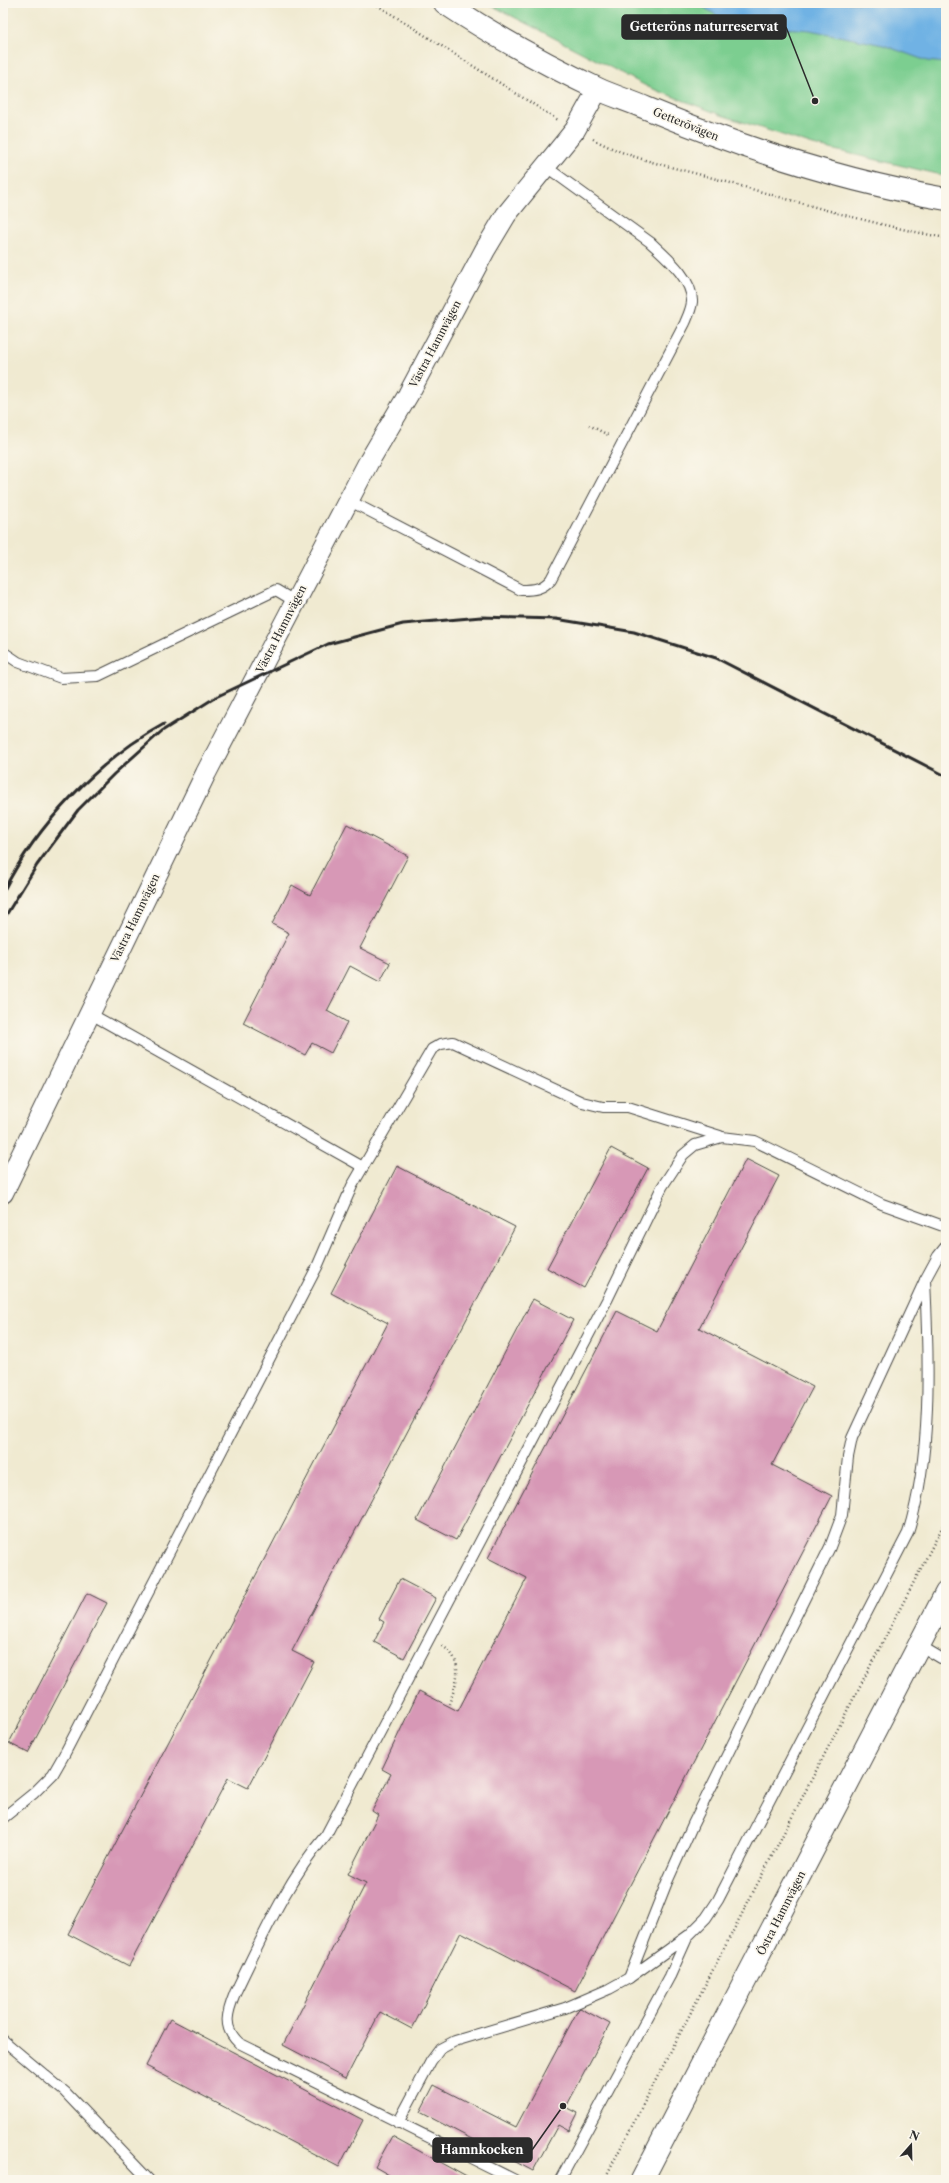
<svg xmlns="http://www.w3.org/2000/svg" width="949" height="2183" font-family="'Libre Caslon Text',serif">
	<rect width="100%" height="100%" fill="#fbf7ec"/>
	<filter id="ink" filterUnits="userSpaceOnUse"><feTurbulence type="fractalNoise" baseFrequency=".025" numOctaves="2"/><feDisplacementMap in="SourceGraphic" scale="8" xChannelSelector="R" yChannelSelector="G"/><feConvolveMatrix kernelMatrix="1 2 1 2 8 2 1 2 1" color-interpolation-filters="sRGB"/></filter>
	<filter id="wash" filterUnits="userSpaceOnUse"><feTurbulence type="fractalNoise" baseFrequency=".012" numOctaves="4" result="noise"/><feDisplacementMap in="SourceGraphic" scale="16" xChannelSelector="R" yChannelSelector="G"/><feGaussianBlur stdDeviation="0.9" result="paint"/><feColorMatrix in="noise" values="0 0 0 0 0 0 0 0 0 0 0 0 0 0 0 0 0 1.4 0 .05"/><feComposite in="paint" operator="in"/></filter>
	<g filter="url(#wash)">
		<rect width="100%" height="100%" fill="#f0ead1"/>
		<polygon fill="#7cce90" stroke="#547c5e" points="487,3 946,3 946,176 813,145 721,115 648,87"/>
		<polygon fill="#6fb2e4" stroke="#4d6e88" points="697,3 946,3 946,63 927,61 883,45 810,30 730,24"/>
		<g id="blocks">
			<g fill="#d798b6">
				<polygon points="347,824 408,856 360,948 390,963 380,982 350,966 327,1011 347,1022 331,1053 312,1043 305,1055 243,1023 289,933 272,924 292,885 310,895"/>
				<polygon points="611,1148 648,1168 584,1288 547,1268"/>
				<polygon points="746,1159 779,1176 699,1328 813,1387 772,1465 832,1496 575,1991 461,1932 412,2029 380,2012 346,2078 283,2045 366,1883 348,1874 378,1815 372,1811 391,1774 382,1769 419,1691 458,1711 527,1578 488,1558 617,1311 657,1331"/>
				<polygon points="397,1166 515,1227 292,1651 314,1662 248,1788 228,1778 129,1966 68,1934 388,1323 331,1293"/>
				<polygon points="533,1299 573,1320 456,1540 417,1520"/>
				<polygon points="400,1579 436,1598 404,1658 374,1642 384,1622 379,1619"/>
				<polygon points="87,1593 107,1603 28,1753 9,1743"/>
				<polygon points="580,2008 610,2024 566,2107 578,2113 569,2131 558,2125 533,2171 420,2112 434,2085 516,2127 578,2010"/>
				<polygon points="170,2019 363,2120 339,2167 146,2066"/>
				<polygon points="392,2136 472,2180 386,2180 389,2175 375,2167"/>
			</g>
		</g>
	</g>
	<g filter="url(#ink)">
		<use href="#blocks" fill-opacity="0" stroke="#494844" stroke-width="1"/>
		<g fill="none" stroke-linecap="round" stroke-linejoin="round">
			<defs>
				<g id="service">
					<path d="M348 500 521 590C534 590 543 589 551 579L685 323C688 316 691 310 692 302 693 279 666 257 650 242L545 166"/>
					<polyline points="3,652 18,662 61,678 98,676 276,590 296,602"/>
					<polyline points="89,1013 363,1167"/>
					<polyline points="919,1645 946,1661"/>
					<polyline points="3,1818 34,1793 53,1774 65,1753 317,1267 352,1186 432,1049 441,1044 453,1042 582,1102 603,1107 628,1107 720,1136"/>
					<polyline points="629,1978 667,1882 693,1824 830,1547 842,1515 848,1457 852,1438 925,1280 938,1256 946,1246"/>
					<polyline points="3,2040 65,2092 149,2180"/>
					<path d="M398 2123 431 2061 440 2049 455 2041 565 2008 609 1989 629 1978 689 1935 706 1918 718 1900 908 1533C932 1456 929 1361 925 1280"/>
					<path d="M515 2180 239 2043C222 2027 227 2013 235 1993 262 1938 286 1882 326 1835L607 1300 662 1187 683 1155 695 1145 722 1137 755 1141 882 1204 946 1227"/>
					<polyline points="560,2180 670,1976 687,1938"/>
				</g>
				<polyline id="minor" points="3,1193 206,773 368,463 408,395 485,250 506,215 575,130 598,89"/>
				<g id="tertiary">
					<path d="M445 3C493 35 545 64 598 89 613 96 630 101 646 108 742 148 842 181 946 199"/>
					<polyline points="642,2180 946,1593"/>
				</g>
			</defs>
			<use href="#service" stroke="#494844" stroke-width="12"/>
			<use href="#minor" stroke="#494844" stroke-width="22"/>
			<use href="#tertiary" stroke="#494844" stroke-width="24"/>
			<g stroke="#494844" stroke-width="2.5" stroke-dasharray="1 3" stroke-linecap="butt">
				<polyline points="374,3 558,120"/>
				<path d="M593 139C631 160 678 168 720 180 794 201 870 224 946 238"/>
				<polyline points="589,425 610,436"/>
				<path d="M442 1646C465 1659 457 1683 449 1704"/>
				<polyline points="604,2180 946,1520"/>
			</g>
			<use href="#service" stroke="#fff" stroke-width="10"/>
			<use href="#minor" stroke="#fff" stroke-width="20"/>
			<use href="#tertiary" stroke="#fff" stroke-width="22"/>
			<g stroke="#2b2b2b" stroke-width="3">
				<path d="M3 892C36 826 99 759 164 724"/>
				<polyline points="3,920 37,865 78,810 114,774 162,731 216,697 328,644 403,624 481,617 556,619 634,632 716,658 946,776"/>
			</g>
		</g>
	</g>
	<g text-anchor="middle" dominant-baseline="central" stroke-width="3.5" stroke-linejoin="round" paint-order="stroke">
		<g font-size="11" fill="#2b2b2b" stroke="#fbf7ec">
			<text transform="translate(686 124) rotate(22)">Getterövägen</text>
			<text transform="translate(435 344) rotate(-62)">Västra Hamnvägen</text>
			<text transform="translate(281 629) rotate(-63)">Västra Hamnvägen</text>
			<text transform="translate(135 918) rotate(-64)">Västra Hamnvägen</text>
			<text transform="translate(781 1913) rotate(-63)">Östra Hamnvägen</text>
		</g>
	</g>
	<path fill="none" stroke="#2b2b2b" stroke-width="1.5" d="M815 101L786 27M563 2106L532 2150"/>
	<g fill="#2b2b2b" stroke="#fbf7ec" stroke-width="1.5">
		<circle cx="815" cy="101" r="4"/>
		<circle cx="563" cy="2106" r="4"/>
	</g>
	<g fill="#2b2b2b" stroke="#2b2b2b" stroke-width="1.5">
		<rect x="622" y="15" width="164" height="24" rx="4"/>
		<rect x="433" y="2138" width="99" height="24" rx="4"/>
	</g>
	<g font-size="12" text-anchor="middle" font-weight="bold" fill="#fff">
		<text x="704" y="31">Getteröns naturreservat</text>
		<text x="482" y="2154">Hamnkocken</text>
	</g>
	<rect width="949" height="2183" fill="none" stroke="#fbf7ec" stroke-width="16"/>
	<g transform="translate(911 2145) rotate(20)" stroke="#fbf7ec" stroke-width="3" paint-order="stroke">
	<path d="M0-3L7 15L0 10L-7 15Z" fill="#2b2b2b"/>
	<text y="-6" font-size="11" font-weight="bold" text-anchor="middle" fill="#2b2b2b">N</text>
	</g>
</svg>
